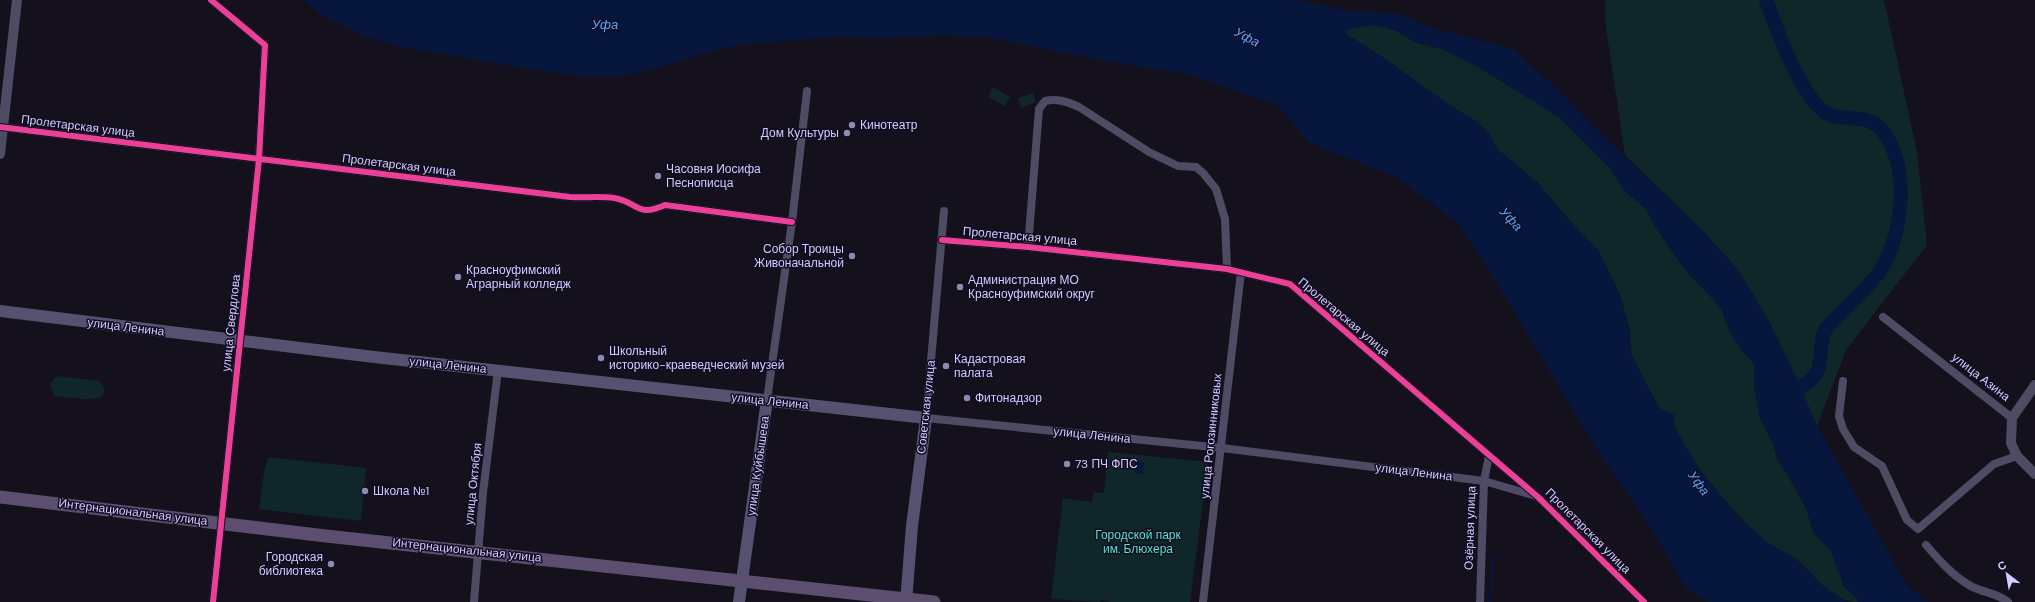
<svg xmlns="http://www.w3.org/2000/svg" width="2035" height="602" font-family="'DM Sans',sans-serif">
	<rect width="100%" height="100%" fill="#14111c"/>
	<g fill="#0f2729">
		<polygon points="1605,0 1884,0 1917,152 1927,245 1846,350 1817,426 1795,375 1767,318 1739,271 1702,230 1625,155 1606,28"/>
		<path d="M1375 25 1397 31 1414 42 1442 49 1477 66 1559 117 1611 169 1623 189 1647 210 1654 225 1669 246 1722 309 1726 323 1742 351 1754 363V387L1760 418 1773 443 1777 459 1791 481 1806 508 1814 534 1831 551 1842 580V585L1856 597 1858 602C1831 602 1816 576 1797 560 1789 553 1777 550 1768 543 1745 527 1682 455 1675 427 1674 424 1674 419 1674 415L1659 408 1631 354 1630 331 1620 295 1598 250 1568 219 1537 182 1497 149 1490 135 1477 122 1448 104 1378 54C1366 48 1360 41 1347 36L1346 29Z"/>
		<polygon points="993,87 1010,97 1005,106 988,97"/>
		<polygon points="1033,93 1036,102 1021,108 1018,98"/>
		<path d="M56 376 100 381 104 388C104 391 104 394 102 396 94 402 64 397 54 396L50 384Z"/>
		<polygon points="1108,452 1208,462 1190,602 1112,602 1101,600 1100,602 1051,599 1063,498 1092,502 1094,492 1104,493"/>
		<polygon points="268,457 366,468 361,521 259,509 264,472"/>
	</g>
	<g fill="#07163c">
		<path d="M304 0H1295L1349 11 1399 14 1433 28 1513 49 1563 94 1587 120 1702 230 1739 271 1767 318 1795 375 1817 426 1908 587 1929 602H1858L1856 597 1842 585V580L1831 551 1814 534 1806 508 1792 481 1777 459 1773 443 1760 418 1754 387V363L1742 351 1733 338 1726 323 1722 309 1684 269 1654 225 1647 210 1623 189 1611 169 1559 117 1477 66 1442 49 1414 42 1397 31 1375 25 1346 30 1347 36C1360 41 1366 48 1378 54L1448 104 1477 122 1490 135 1497 149 1537 182 1568 219 1598 250 1620 295 1630 331 1631 354 1659 408 1674 415 1675 428 1686 447 1701 471 1738 516 1768 543 1797 560 1823 586 1847 602H1708L1686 588 1648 524 1595 447 1500 288 1458 223 1396 177 1309 143 1279 106 1192 75 1111 62 986 37 941 35 884 38 838 37 746 44 715 50 651 70 621 76 588 77 523 68 397 46 369 38 319 13Z"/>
		<polygon points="1135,462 1144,462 1143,474 1134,473"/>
	</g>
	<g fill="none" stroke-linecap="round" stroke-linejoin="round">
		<polyline stroke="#07163c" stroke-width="2.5" points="1490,602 1494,554"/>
		<path stroke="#07163c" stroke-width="14" d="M1766 0C1777 30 1798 89 1822 110 1839 124 1863 112 1879 127 1912 160 1904 240 1877 275 1861 295 1841 311 1825 330 1815 354 1830 371 1801 387"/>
		<g stroke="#4e4b65" stroke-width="8">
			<polyline points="211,0 265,45 259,159 213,602"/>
			<path d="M0 127 570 197C585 198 600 196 614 198 639 202 636 218 665 205L792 222"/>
			<polyline points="944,211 926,418 1222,448 1484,481 1536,496"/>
			<polyline points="942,240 1028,247 1227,269 1290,284 1538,497 1644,602"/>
			<path d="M1028 247 1039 109 1045 101C1057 98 1068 102 1079 107L1149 152 1178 166 1196 167 1203 173 1216 189 1225 219 1227 269"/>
			<polyline points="1883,317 2012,418"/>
			<polyline points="1843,381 1839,416 1843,429 1854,447 1882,466 1907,520 1918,529 1994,464 2017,456"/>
			<polyline points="767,400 792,222 807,91"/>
			<path d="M1926 545C1939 560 1952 575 1969 585 1982 593 1996 592 2008 602"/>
			<polyline points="474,602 483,493 498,370"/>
			<polyline points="1203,602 1241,272"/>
			<polyline points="1480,602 1484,481 1489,456"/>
		</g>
		<g stroke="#4e4b65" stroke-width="10">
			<polyline points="0,154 17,0"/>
			<polyline points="2035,385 2012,418 2011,443 2017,456 2035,474"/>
		</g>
		<g stroke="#555270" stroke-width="12">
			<polyline points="0,311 374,357 926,418 912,526 906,602"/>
			<polyline points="739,602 767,400"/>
		</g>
		<polyline stroke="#5c4e6e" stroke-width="13" points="0,497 326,536 934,602"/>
		<defs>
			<g id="cycleway">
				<polyline points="211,0 265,45 259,159 213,602"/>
				<path d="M0 127 570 197C585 198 600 196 614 198 639 202 636 218 665 205L792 222"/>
				<polyline points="942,240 1028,247 1227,269 1290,284 1538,497 1644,602"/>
			</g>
		</defs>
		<use href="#cycleway" stroke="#110c21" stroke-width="8"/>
		<use href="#cycleway" stroke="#ea4096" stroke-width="6"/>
	</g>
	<g fill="#918ab0" stroke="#110c21" stroke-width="1.5">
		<circle cx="852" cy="125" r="4"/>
		<circle cx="847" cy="133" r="4"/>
		<circle cx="658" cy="176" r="4"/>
		<circle cx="852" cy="256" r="4"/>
		<circle cx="458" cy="277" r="4"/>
		<circle cx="960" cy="287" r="4"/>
		<circle cx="601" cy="358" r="4"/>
		<circle cx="946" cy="366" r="4"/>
		<circle cx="967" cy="398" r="4"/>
		<circle cx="1067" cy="464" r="4"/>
		<circle cx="365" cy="491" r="4"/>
		<circle cx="331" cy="564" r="4"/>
	</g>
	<g text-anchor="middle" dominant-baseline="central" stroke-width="3" stroke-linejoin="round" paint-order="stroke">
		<g font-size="12" fill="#d4cbff" stroke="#110c21" text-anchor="start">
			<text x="860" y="125">Кинотеатр</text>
			<text x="839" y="133" text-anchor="end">Дом Культуры</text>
			<text x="666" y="169">Часовня Иосифа<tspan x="666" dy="14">Песнописца</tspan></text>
			<text x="844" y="249" text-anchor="end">Собор Троицы<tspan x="844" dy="14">Живоначальной</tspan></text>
			<text x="466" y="270">Красноуфимский<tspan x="466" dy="14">Аграрный колледж</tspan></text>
			<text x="968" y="280">Администрация МО<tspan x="968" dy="14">Красноуфимский округ</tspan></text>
			<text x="609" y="351">Школьный<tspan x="609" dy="14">историко-краеведческий музей</tspan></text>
			<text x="954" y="359">Кадастровая<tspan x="954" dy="14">палата</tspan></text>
			<text x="975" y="398">Фитонадзор</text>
			<text x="1075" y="464">73 ПЧ ФПС</text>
			<text x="373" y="491">Школа №1</text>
			<text x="323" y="557" text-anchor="end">Городская<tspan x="323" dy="14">библиотека</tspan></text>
		</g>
		<g font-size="12" fill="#d4cbff" stroke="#110c21">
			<text transform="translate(78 126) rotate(7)">Пролетарская улица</text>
			<text transform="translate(399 165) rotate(7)">Пролетарская улица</text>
			<text transform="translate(1020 236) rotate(5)">Пролетарская улица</text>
			<text transform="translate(1344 317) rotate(40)">Пролетарская улица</text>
			<text transform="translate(231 323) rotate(-84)">улица Свердлова</text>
			<text transform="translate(126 327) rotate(7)">улица Ленина</text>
			<text transform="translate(448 365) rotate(6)">улица Ленина</text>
			<text transform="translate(1981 377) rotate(38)">улица Азина</text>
			<text transform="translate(770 401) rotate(6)">улица Ленина</text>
			<text transform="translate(926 407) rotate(-84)">Советская улица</text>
			<text transform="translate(1092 435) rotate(6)">улица Ленина</text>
			<text transform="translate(1211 436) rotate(-84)">улица Рогозинниковых</text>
			<text transform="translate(758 466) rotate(-82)">улица Куйбышева</text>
			<text transform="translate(1414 472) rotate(7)">улица Ленина</text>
			<text transform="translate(473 484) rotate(-84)">улица Октября</text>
			<text transform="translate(133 512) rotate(7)">Интернациональная улица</text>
			<text transform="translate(1470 528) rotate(-88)">Озёрная улица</text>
			<text transform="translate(1588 531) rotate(45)">Пролетарская улица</text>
			<text transform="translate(467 550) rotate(6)">Интернациональная улица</text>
		</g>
		<g font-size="12" fill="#51e5ca" stroke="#110c21">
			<text x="1138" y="535">Городской парк<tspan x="1138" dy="14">им. Блюхера</tspan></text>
		</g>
		<g font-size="13" font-style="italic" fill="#59a7ff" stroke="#110c21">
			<text x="605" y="24">Уфа</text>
			<text transform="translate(1247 37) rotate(28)">Уфа</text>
			<text transform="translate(1511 219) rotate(48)">Уфа</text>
			<text transform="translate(1699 483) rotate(54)">Уфа</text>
		</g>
	</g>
	<g transform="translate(2007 574) rotate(329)" stroke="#110c21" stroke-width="3" paint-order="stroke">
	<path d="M0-3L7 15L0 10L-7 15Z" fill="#d4cbff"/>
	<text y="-6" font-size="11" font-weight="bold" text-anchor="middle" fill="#d4cbff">С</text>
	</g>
</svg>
